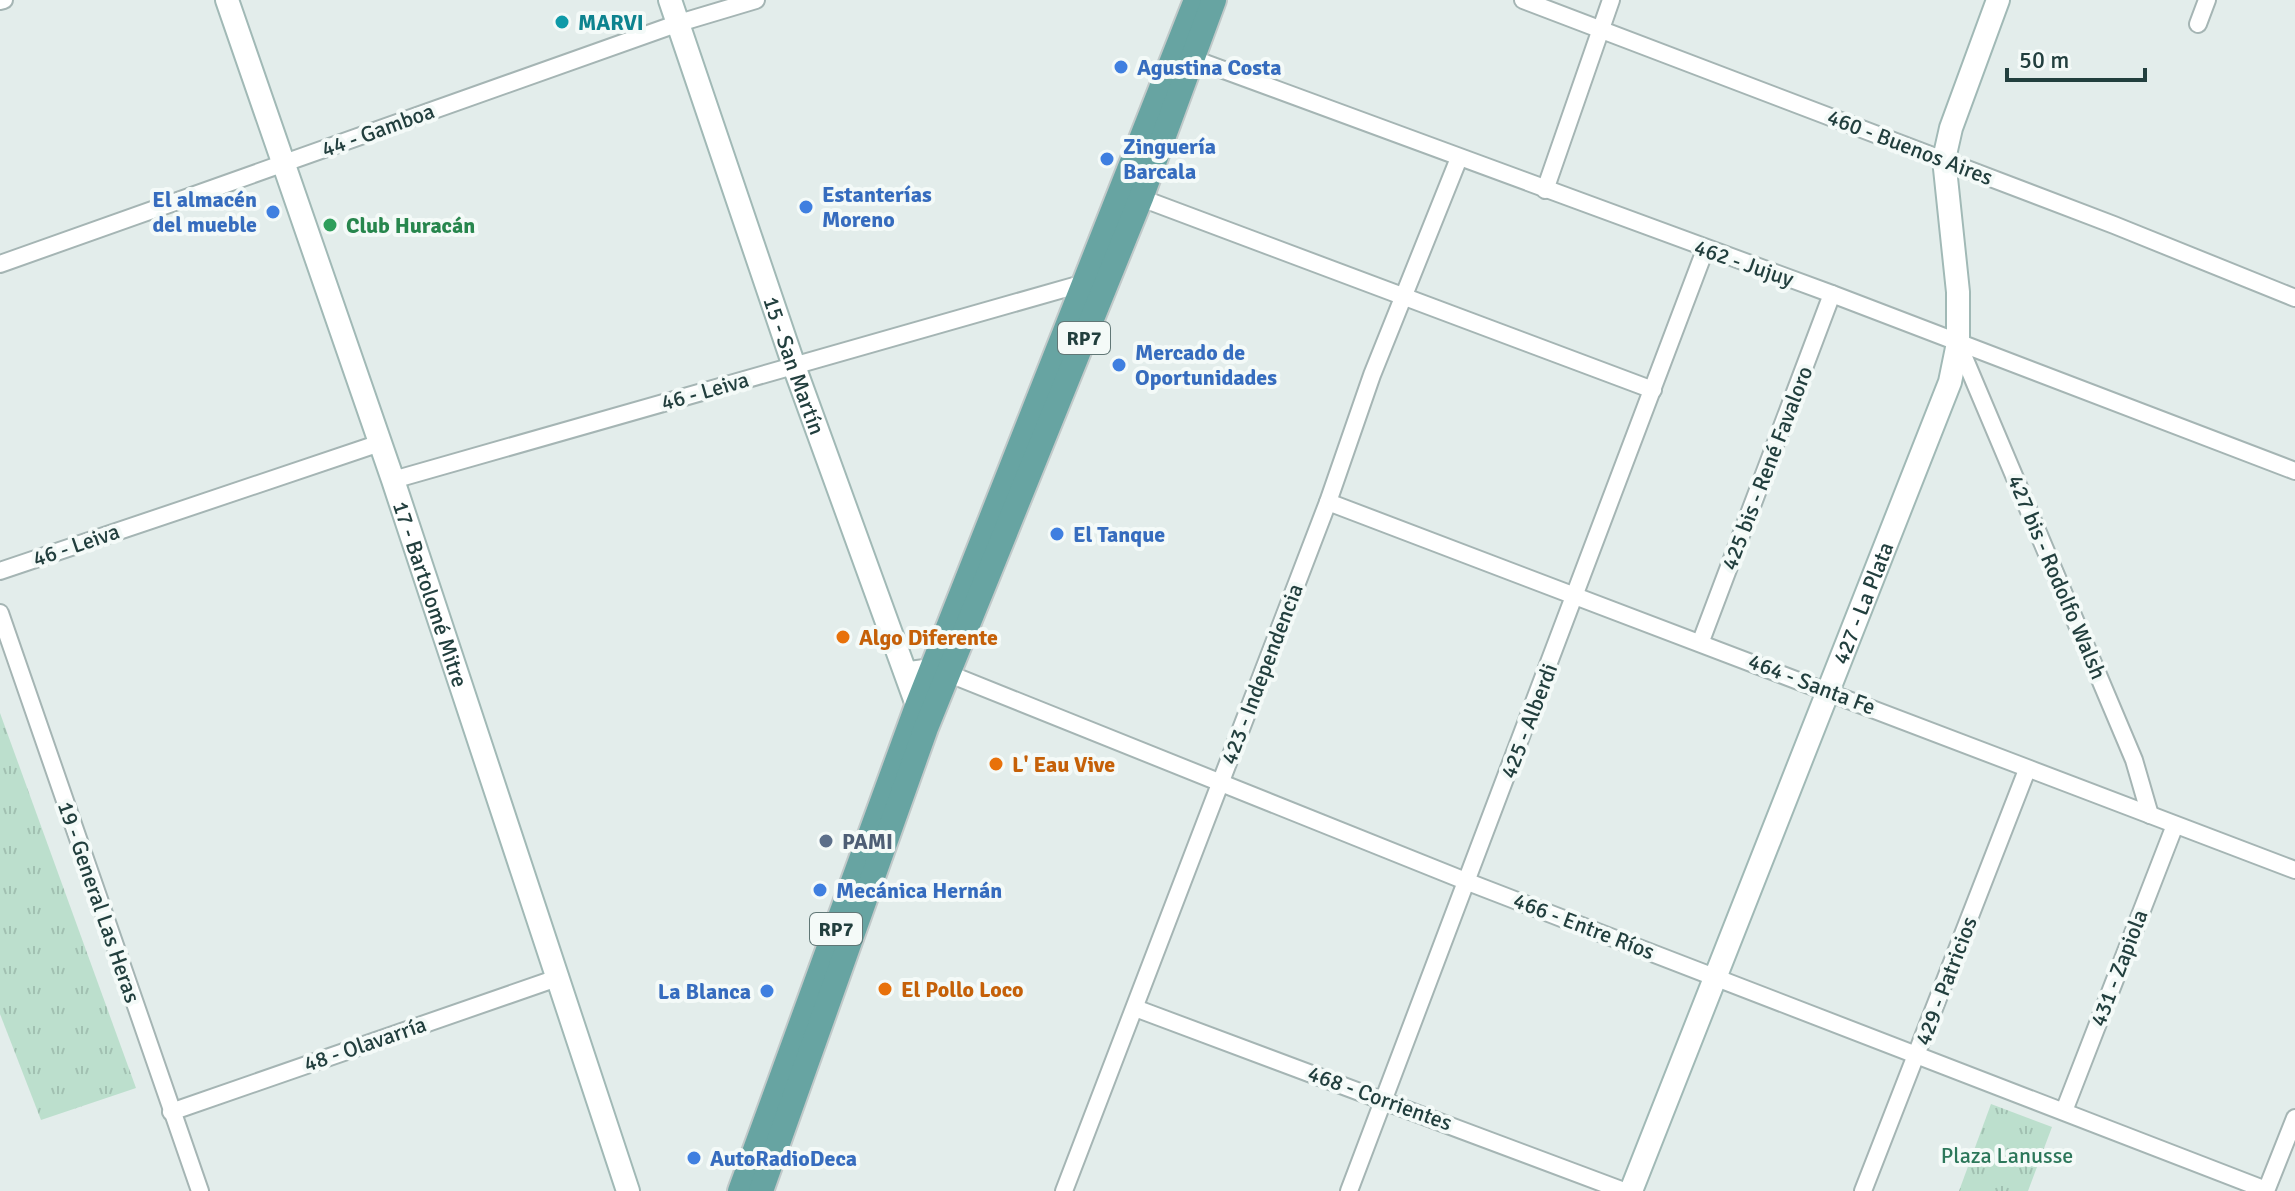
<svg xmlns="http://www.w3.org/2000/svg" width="2295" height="1191" font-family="Signika,sans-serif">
	<defs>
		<pattern id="park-tufts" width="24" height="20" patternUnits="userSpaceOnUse" patternTransform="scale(2)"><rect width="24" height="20" fill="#bcdfcd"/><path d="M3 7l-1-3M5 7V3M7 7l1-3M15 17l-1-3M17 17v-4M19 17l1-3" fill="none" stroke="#a1c0b1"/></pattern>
	</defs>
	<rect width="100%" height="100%" fill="#e3edeb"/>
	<g fill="url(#park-tufts)">
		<polygon points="0,713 136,1088 41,1120 0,1014"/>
		<polygon points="1991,1104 2052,1127 2028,1191 1959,1191"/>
	</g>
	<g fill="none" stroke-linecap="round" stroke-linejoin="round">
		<defs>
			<g id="street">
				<polyline points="1523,0 2114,225 2295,298"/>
				<polyline points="0,1 4,0"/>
				<polyline points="2198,24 2207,0"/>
				<polyline points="1191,58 1832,294 2295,471"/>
				<polyline points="1545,190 1611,0"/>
				<polyline points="1141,198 1653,390"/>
				<polyline points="0,264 679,23 756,0"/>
				<polyline points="1958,343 2134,760 2150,815"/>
				<polyline points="393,480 1088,282"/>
				<polyline points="1328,502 2295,870"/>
				<polyline points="0,571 380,443"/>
				<polyline points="0,613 200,1191"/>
				<polyline points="1701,641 1832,294"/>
				<polyline points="902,671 932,667 1468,882 2266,1190"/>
				<polyline points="1135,1008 1624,1191"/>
				<polyline points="2064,1111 2175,825"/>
				<polyline points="171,1112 560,977"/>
				<polyline points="1064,1191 1328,502 1372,375 1459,158"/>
				<polyline points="1349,1191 1705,250"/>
				<polyline points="1863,1191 2027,770"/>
				<polyline points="2266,1191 2295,1118"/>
			</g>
			<g id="secondary">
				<path id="s1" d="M227 0 393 480 628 1191"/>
				<path id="s2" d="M670 0 794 366 921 716"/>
				<path id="s3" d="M1631 1191 1950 382 1958 343V292L1944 159 1951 128 1998 0"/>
			</g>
			<g id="primary">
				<polyline points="740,1191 917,706 1196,0"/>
				<polyline points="761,1191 926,728 1141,198 1214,0"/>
			</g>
		</defs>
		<use href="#street" stroke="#a5b5b4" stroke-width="20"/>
		<use href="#secondary" stroke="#a1b9b6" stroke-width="26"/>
		<use href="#primary" stroke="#c1c9c9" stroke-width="28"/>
		<use href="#street" stroke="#fff" stroke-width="16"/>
		<use href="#secondary" stroke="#fff" stroke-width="22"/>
		<use href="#primary" stroke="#67a4a2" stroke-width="24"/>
	</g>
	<circle fill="#0f9aa8" stroke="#f4faf8" stroke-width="3" cx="562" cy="22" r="8"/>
	<g fill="#3f7fe0" stroke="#f4faf8" stroke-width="3">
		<circle cx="1121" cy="67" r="8"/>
		<circle cx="1107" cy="159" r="8"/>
		<circle cx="806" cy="207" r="8"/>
		<circle cx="273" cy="212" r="8"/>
		<circle cx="1119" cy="365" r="8"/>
		<circle cx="1057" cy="534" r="8"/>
		<circle cx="820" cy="890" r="8"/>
		<circle cx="767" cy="991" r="8"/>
		<circle cx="694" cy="1158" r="8"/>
	</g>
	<circle fill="#2e9e5b" stroke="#f4faf8" stroke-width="3" cx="330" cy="225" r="8"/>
	<g fill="#e8710a" stroke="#f4faf8" stroke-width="3">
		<circle cx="843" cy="637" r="8"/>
		<circle cx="996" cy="764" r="8"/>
		<circle cx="885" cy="989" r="8"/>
	</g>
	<circle fill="#5c6f8a" stroke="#f4faf8" stroke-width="3" cx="826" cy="841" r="8"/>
	<g text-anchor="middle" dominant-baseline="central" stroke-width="8" stroke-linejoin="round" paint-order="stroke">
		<g fill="#f4faf8" stroke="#617776" stroke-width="2">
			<rect x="1058" y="322" width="52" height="32" rx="6"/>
			<rect x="810" y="913" width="52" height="32" rx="6"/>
		</g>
		<g font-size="20" font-weight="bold" fill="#223f3e">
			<text x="1084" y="338">RP7</text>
			<text x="836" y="929">RP7</text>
		</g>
		<g font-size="22" font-weight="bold" fill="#0d838f" stroke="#f4faf8" text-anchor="start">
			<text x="578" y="22">MARVI</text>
		</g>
		<g font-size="22" font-weight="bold" fill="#366cbe" stroke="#f4faf8" text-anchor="start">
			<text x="1137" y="67">Agustina Costa</text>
			<text x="1123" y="146">Zinguería<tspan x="1123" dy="25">Barcala</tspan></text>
			<text x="822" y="194">Estanterías<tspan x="822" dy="25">Moreno</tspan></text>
			<text x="257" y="199" text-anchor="end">El almacén<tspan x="257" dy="25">del mueble</tspan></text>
			<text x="1135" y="352">Mercado de<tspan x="1135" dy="25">Oportunidades</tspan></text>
			<text x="1073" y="534">El Tanque</text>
			<text x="836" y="890">Mecánica Hernán</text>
			<text x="751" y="991" text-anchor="end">La Blanca</text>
			<text x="710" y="1158">AutoRadioDeca</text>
		</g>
		<g font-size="22" fill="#223f3e" stroke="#f4faf8">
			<text transform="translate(378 130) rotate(-20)">44 - Gamboa</text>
			<text transform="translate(1910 147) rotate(21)">460 - Buenos Aires</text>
			<text transform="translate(1744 263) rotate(19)">462 - Jujuy</text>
			<text stroke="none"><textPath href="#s2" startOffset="386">15 - San Martín</textPath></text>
			<text transform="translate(705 391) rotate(-16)">46 - Leiva</text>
			<text transform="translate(1767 468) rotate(-69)">425 bis - René Favaloro</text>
			<text transform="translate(76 545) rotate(-19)">46 - Leiva</text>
			<text transform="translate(2057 577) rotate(67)">427 bis - Rodolfo Walsh</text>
			<text stroke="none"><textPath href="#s1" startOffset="628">17 - Bartolomé Mitre</textPath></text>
			<text stroke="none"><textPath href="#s3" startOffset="632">427 - La Plata</textPath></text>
			<text transform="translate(1262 674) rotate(-69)">423 - Independencia</text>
			<text transform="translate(1812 684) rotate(21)">464 - Santa Fe</text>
			<text transform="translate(1529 721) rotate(-69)">425 - Alberdi</text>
			<text transform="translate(99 902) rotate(71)">19 - General Las Heras</text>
			<text transform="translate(1584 926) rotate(21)">466 - Entre Ríos</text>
			<text transform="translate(2119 968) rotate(-69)">431 - Zapiola</text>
			<text transform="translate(1946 981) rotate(-69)">429 - Patricios</text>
			<text transform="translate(365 1044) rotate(-19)">48 - Olavarría</text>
			<text transform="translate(1380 1098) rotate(20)">468 - Corrientes</text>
		</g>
		<g font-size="22" font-weight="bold" fill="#27864d" stroke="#f4faf8" text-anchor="start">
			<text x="346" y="225">Club Huracán</text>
		</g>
		<g font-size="22" font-weight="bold" fill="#c56008" stroke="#f4faf8" text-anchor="start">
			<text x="859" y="637">Algo Diferente</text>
			<text x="1012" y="764">L' Eau Vive</text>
			<text x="901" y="989">El Pollo Loco</text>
		</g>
		<g font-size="22" font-weight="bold" fill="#4e5e75" stroke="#f4faf8" text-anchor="start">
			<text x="842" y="841">PAMI</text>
		</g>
		<g font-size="22" fill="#2c775a" stroke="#f4faf8">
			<text x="2007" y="1155">Plaza Lanusse</text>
		</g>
	</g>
	<path d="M2007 68v12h138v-12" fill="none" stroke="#223f3e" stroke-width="4"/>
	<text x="2019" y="68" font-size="24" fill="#223f3e" stroke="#f4faf8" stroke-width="6" paint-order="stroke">50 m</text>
</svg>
